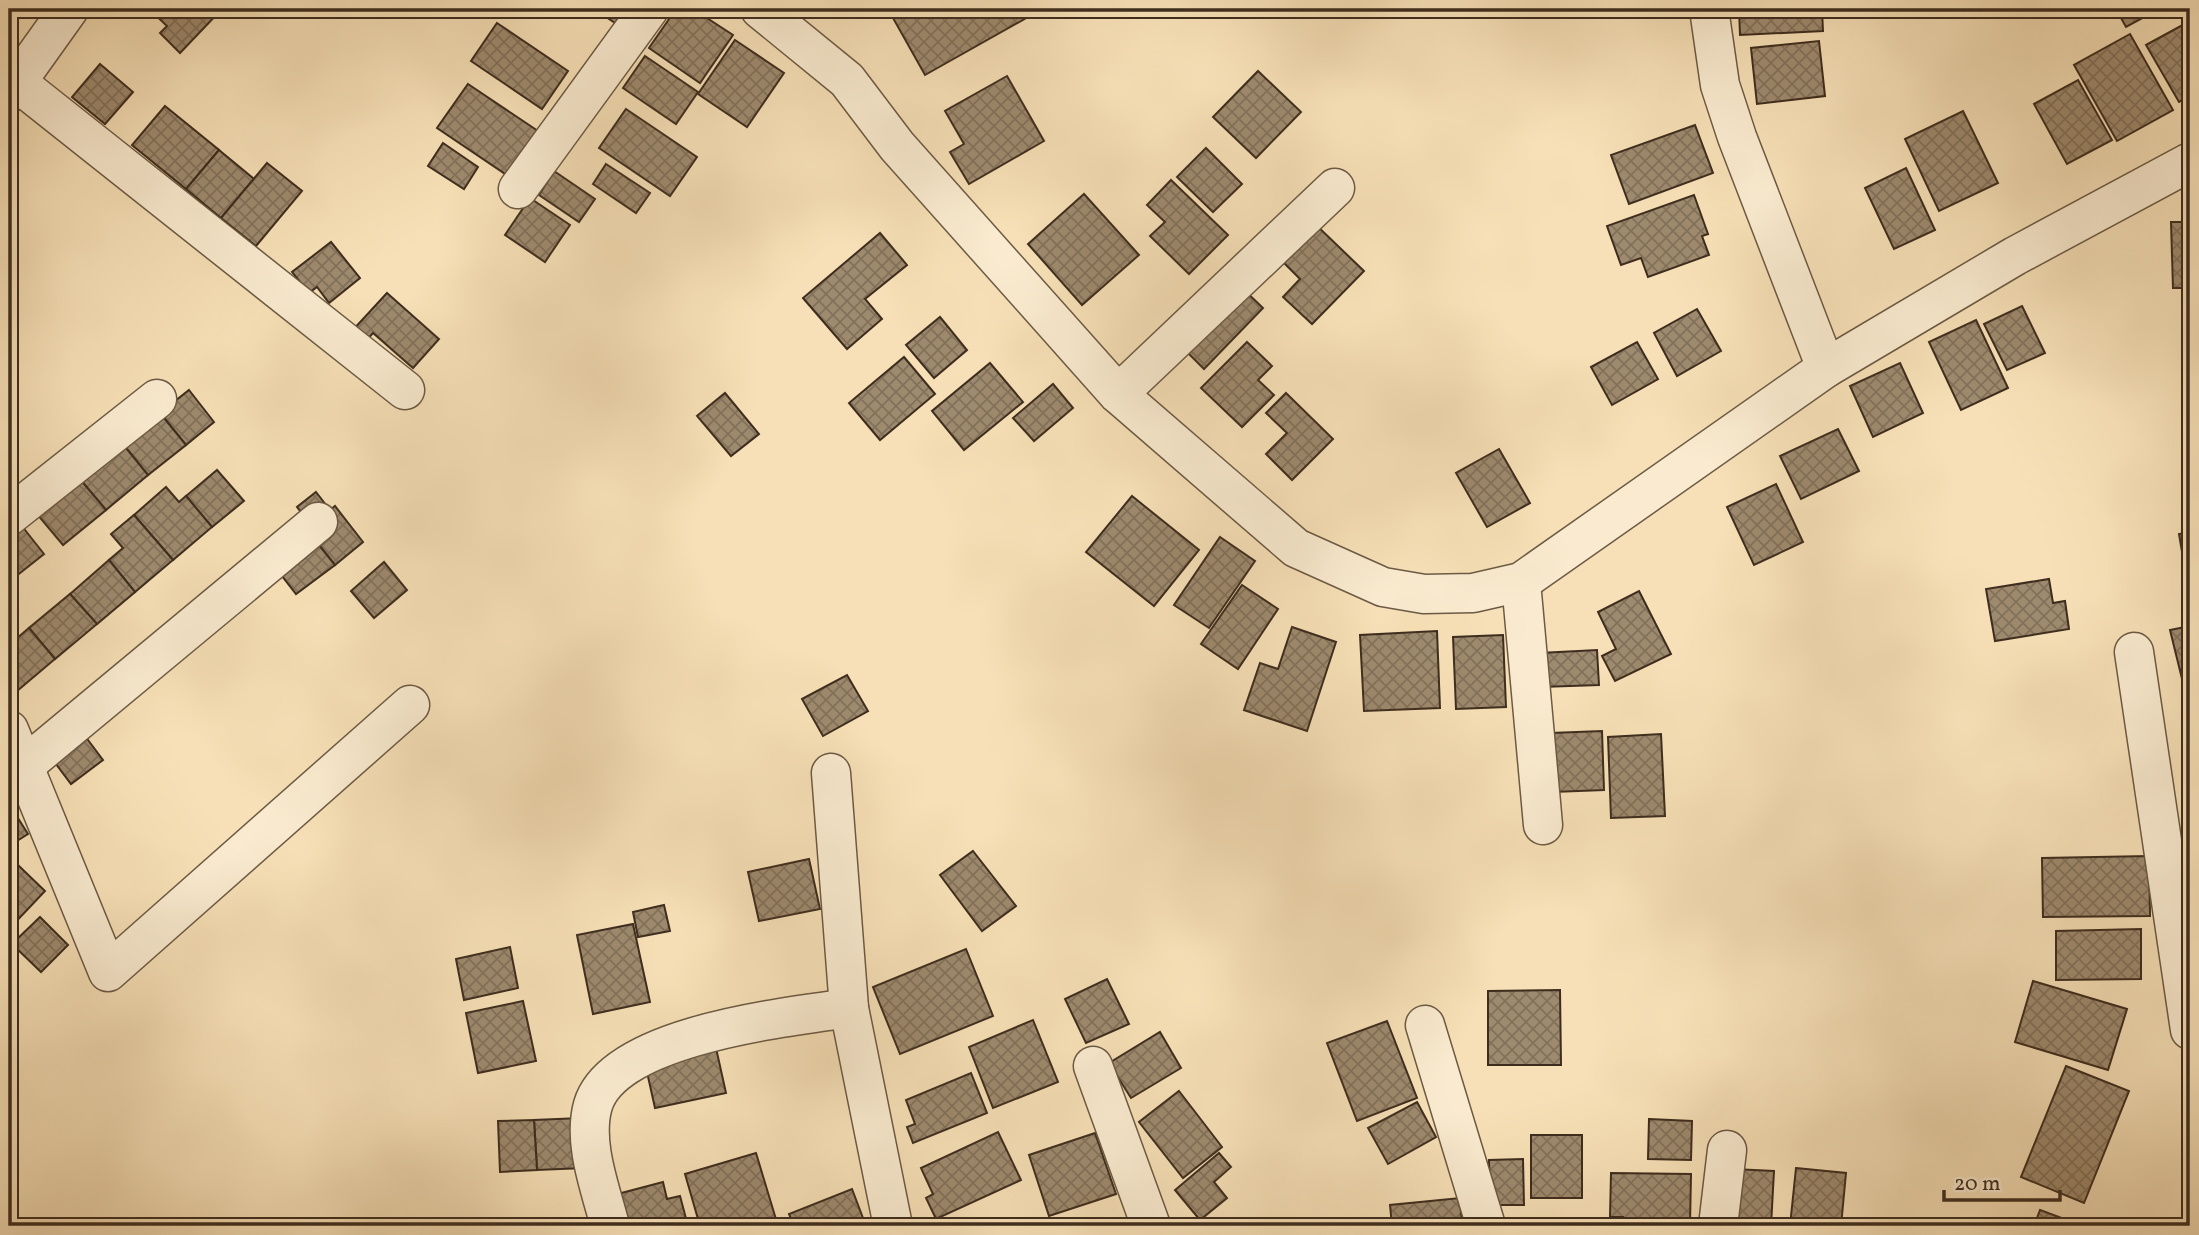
<svg xmlns="http://www.w3.org/2000/svg" width="2199" height="1235" font-family="Vollkorn,serif">
	<defs>
		<pattern id="building-cross-hatch" width="8" height="8" patternUnits="userSpaceOnUse" patternTransform="scale(1.75)"><rect width="8" height="8" fill="#9e8a6e"/><path d="M0 0l8 8M0 8l8-8" fill="none" stroke="#82715a"/></pattern>
	</defs>
	<rect width="100%" height="100%" fill="#f7e0b7"/>
	<filter id="stains"><feTurbulence type="fractalNoise" baseFrequency=".00286" numOctaves="4"/><feColorMatrix values="0 0 0 0 .2 0 0 0 0 .09 0 0 0 0 .02 0 0 0 .5 -.17"/></filter>
	<radialGradient id="worn" r=".72"><stop offset=".6" stop-color="#630" stop-opacity="0"/><stop offset="1" stop-color="#630" stop-opacity=".3"/></radialGradient>
	<g fill="url(#building-cross-hatch)" stroke="#3e2d1e" stroke-width="2">
		<polygon points="149,9 220,9 221,10 180,53 160,33 167,26"/>
		<polygon points="594,9 639,9 624,29"/>
		<polygon points="676,9 693,9 733,35 700,83 649,48"/>
		<polygon points="888,9 1035,9 1037,12 925,75"/>
		<polygon points="1739,9 1822,9 1823,31 1740,35"/>
		<polygon points="2116,9 2159,9 2126,27"/>
		<polygon points="2190,21 2190,96 2179,102 2146,45"/>
		<polygon points="497,23 568,71 542,109 471,61"/>
		<polygon points="2130,34 2173,110 2117,141 2074,65"/>
		<polygon points="735,40 784,73 747,127 698,94"/>
		<polygon points="1819,41 1825,96 1757,104 1751,48"/>
		<polygon points="645,56 698,92 676,124 623,88"/>
		<polygon points="100,64 133,92 105,124 72,97"/>
		<polygon points="1258,71 1301,112 1256,158 1213,117"/>
		<polygon points="1007,76 1044,141 969,184 950,152 964,144 945,111"/>
		<polygon points="2078,80 2112,140 2067,164 2034,104"/>
		<polygon points="468,84 541,133 511,178 437,128"/>
		<polygon points="165,106 219,150 186,189 132,145"/>
		<polygon points="626,109 697,157 670,196 599,148"/>
		<polygon points="1963,111 1998,183 1939,211 1905,139"/>
		<polygon points="1695,125 1713,173 1629,204 1611,155"/>
		<polygon points="443,143 478,167 464,189 428,166"/>
		<polygon points="1206,148 1242,184 1213,212 1177,177"/>
		<polygon points="219,150 254,179 221,218 186,189"/>
		<polygon points="267,163 302,191 256,246 221,218"/>
		<polygon points="606,164 650,193 636,213 593,184"/>
		<polygon points="1906,168 1935,230 1894,249 1865,188"/>
		<polygon points="554,171 595,199 579,222 539,195"/>
		<polygon points="1171,180 1228,235 1189,274 1150,236 1165,222 1147,205"/>
		<polygon points="1084,194 1139,255 1082,305 1028,244"/>
		<polygon points="1694,195 1708,234 1702,236 1709,255 1648,277 1641,258 1621,265 1607,226"/>
		<polygon points="530,198 570,225 545,262 505,235"/>
		<polygon points="2171,222 2190,222 2190,288 2173,288"/>
		<polygon points="1314,223 1364,271 1312,324 1283,297 1300,279 1279,258"/>
		<polygon points="880,233 907,265 865,299 882,319 847,349 803,298"/>
		<polygon points="331,242 360,278 329,303 317,287 309,293 292,272"/>
		<polygon points="1239,285 1263,308 1204,369 1180,345"/>
		<polygon points="387,293 439,339 413,368 373,333 365,342 352,331"/>
		<polygon points="2022,306 2045,353 2007,370 1984,324"/>
		<polygon points="1697,309 1721,351 1677,376 1654,333"/>
		<polygon points="940,317 967,350 934,378 906,345"/>
		<polygon points="1976,320 2008,388 1961,410 1929,342"/>
		<polygon points="1247,342 1272,366 1258,380 1274,395 1242,427 1201,388"/>
		<polygon points="1637,342 1658,379 1612,405 1591,367"/>
		<polygon points="904,357 935,394 880,440 849,403"/>
		<polygon points="990,363 1023,402 964,450 932,411"/>
		<polygon points="1900,363 1923,413 1873,437 1850,386"/>
		<polygon points="1053,384 1073,408 1034,441 1013,418"/>
		<polygon points="189,390 214,422 186,445 160,413"/>
		<polygon points="725,393 759,434 731,456 697,416"/>
		<polygon points="1286,393 1333,439 1292,480 1266,454 1287,433 1266,413"/>
		<polygon points="160,413 186,445 148,475 122,443"/>
		<polygon points="1838,429 1859,471 1801,499 1780,456"/>
		<polygon points="122,443 148,475 106,510 79,478"/>
		<polygon points="1499,449 1530,503 1487,527 1456,473"/>
		<polygon points="217,470 244,501 212,527 186,496"/>
		<polygon points="79,478 106,510 63,545 36,513"/>
		<polygon points="1776,484 1803,542 1754,565 1727,507"/>
		<polygon points="166,487 179,502 186,496 212,527 173,560 134,515"/>
		<polygon points="316,492 330,510 335,506 363,542 335,565 306,529 311,525 297,507"/>
		<polygon points="1132,496 1199,550 1154,606 1086,552"/>
		<polygon points="134,515 173,560 135,592 109,560 123,548 111,534"/>
		<polygon points="14,516 44,554 10,581 9,520"/>
		<polygon points="306,529 335,565 296,594 268,558"/>
		<polygon points="2190,532 2190,593 2189,593 2179,534"/>
		<polygon points="1220,537 1255,561 1209,628 1174,605"/>
		<polygon points="109,560 135,592 97,624 70,594"/>
		<polygon points="384,562 407,590 374,618 351,591"/>
		<polygon points="2049,579 2053,603 2065,601 2069,629 1995,641 1986,589"/>
		<polygon points="1242,585 1278,609 1238,669 1201,644"/>
		<polygon points="1639,591 1671,654 1615,681 1602,656 1616,649 1598,612"/>
		<polygon points="70,594 97,624 55,659 29,628"/>
		<polygon points="2190,626 2190,694 2186,695 2170,630"/>
		<polygon points="1292,627 1336,642 1307,731 1244,710 1260,663 1278,669"/>
		<polygon points="29,628 55,659 17,691 9,681 9,645"/>
		<polygon points="1437,631 1440,708 1364,711 1360,635"/>
		<polygon points="1503,635 1506,707 1456,709 1453,637"/>
		<polygon points="1597,650 1599,685 1541,687 1540,653"/>
		<polygon points="847,675 868,711 823,736 802,699"/>
		<polygon points="1602,731 1604,790 1553,792 1551,733"/>
		<polygon points="82,732 103,760 71,784 50,756"/>
		<polygon points="1661,734 1665,816 1611,818 1608,737"/>
		<polygon points="9,804 28,834 9,846"/>
		<polygon points="973,851 1016,906 982,931 940,875"/>
		<polygon points="2149,856 2150,916 2043,917 2042,858"/>
		<polygon points="809,859 820,909 759,921 748,872"/>
		<polygon points="19,866 45,891 9,929 9,877"/>
		<polygon points="664,905 670,931 638,937 633,912"/>
		<polygon points="40,917 68,945 41,972 12,944"/>
		<polygon points="633,924 650,1002 593,1014 577,935"/>
		<polygon points="2141,929 2141,979 2056,980 2056,931"/>
		<polygon points="510,947 518,988 464,1000 456,959"/>
		<polygon points="966,949 993,1016 900,1054 873,987"/>
		<polygon points="1107,979 1129,1024 1086,1043 1065,999"/>
		<polygon points="2033,981 2127,1009 2108,1070 2015,1042"/>
		<polygon points="1560,990 1561,1065 1488,1065 1488,991"/>
		<polygon points="523,1001 536,1061 478,1073 466,1013"/>
		<polygon points="1033,1020 1058,1082 993,1108 969,1047"/>
		<polygon points="1387,1021 1417,1098 1357,1121 1327,1043"/>
		<polygon points="1160,1032 1181,1068 1131,1098 1109,1063"/>
		<polygon points="716,1048 726,1093 655,1108 645,1063"/>
		<polygon points="2066,1066 2129,1091 2084,1203 2021,1177"/>
		<polygon points="971,1073 987,1113 913,1143 907,1127 915,1124 906,1100"/>
		<polygon points="1179,1091 1222,1147 1183,1178 1139,1122"/>
		<polygon points="1417,1102 1436,1137 1388,1164 1368,1128"/>
		<polygon points="581,1118 584,1168 537,1170 534,1120"/>
		<polygon points="1649,1119 1692,1121 1691,1160 1648,1159"/>
		<polygon points="534,1120 537,1170 500,1172 498,1121"/>
		<polygon points="998,1132 1021,1180 936,1219 926,1198 933,1194 921,1168"/>
		<polygon points="1095,1133 1116,1194 1049,1216 1029,1155"/>
		<rect x="1531" y="1135" width="51" height="63"/>
		<polygon points="756,1153 778,1226 700,1226 685,1174"/>
		<polygon points="1219,1153 1231,1167 1214,1182 1227,1198 1200,1220 1175,1190"/>
		<polygon points="1523,1159 1524,1205 1490,1205 1489,1160"/>
		<polygon points="1796,1168 1846,1173 1841,1226 1790,1226"/>
		<polygon points="1733,1169 1774,1171 1771,1226 1731,1226"/>
		<polygon points="1611,1173 1691,1174 1690,1226 1623,1226 1623,1217 1610,1217"/>
		<polygon points="663,1182 667,1199 680,1196 688,1226 618,1226 610,1196"/>
		<polygon points="852,1189 866,1226 794,1226 789,1214"/>
		<polygon points="1460,1198 1462,1226 1392,1226 1390,1205"/>
		<polygon points="2040,1210 2083,1226 2034,1226"/>
	</g>
	<g fill="none" stroke-linecap="round" stroke-linejoin="round">
		<defs>
			<g id="street">
				<polyline points="760,9 847,80 897,146 1118,394 1296,548 1383,587 1424,594 1473,593 1521,582 1826,368 2015,256 2190,162"/>
				<polyline points="1709,9 1720,85 1737,137 1826,368"/>
				<polyline points="9,76 405,390"/>
				<polyline points="9,93 69,9"/>
				<polyline points="518,189 649,9"/>
				<polyline points="1118,394 1335,188"/>
				<polyline points="9,516 157,399"/>
				<polyline points="1521,582 1543,825"/>
				<polyline points="2134,652 2190,1030"/>
				<polyline points="9,730 108,972 410,705"/>
				<polyline points="24,766 318,522"/>
				<polyline points="831,773 849,1008 893,1226"/>
				<polyline points="1425,1025 1486,1226"/>
				<polyline points="1093,1066 1151,1226"/>
				<path d="M610 1226C601 1190 582 1143 593 1105 614 1035 787 1017 849 1008"/>
				<polyline points="1718,1226 1727,1150"/>
			</g>
		</defs>
		<use href="#street" stroke="#6c5a44" stroke-width="41"/>
		<use href="#street" stroke="#faebd0" stroke-width="38"/>
	</g>
	<rect width="2199" height="1235" fill="none" stroke="#f7e0b7" stroke-width="35"/>
	<rect x="10" y="10" width="2178" height="1214" fill="none" stroke="#3e2d1e" stroke-width="3.5"/>
	<rect x="18" y="18" width="2164" height="1200" fill="none" stroke="#3e2d1e" stroke-width="2"/>
	<path d="M1944 1190v10h116v-10" fill="none" stroke="#3e2d1e" stroke-width="3.5"/>
	<text x="1954" y="1190" font-size="21" fill="#3e2d1e" stroke="#faebd0" stroke-width="5" paint-order="stroke">20 m</text>
	<rect width="100%" height="100%" filter="url(#stains)"/>
	<rect width="100%" height="100%" fill="url(#worn)"/>
</svg>
